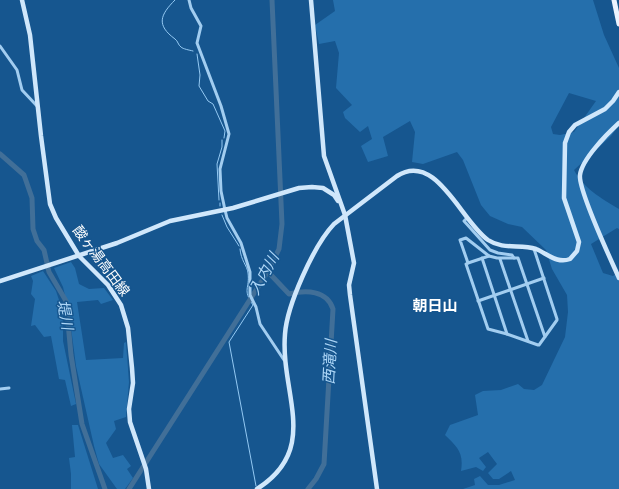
<svg xmlns="http://www.w3.org/2000/svg" width="619" height="489" font-family="Rubik,'Noto Sans JP',sans-serif">
	<rect width="100%" height="100%" fill="#16568f"/>
	<g fill="#256fac" fill-rule="evenodd">
		<path d="M333 0H593L604 35 619 68V125L611 136 574 170C584 189 601 198 619 209V229L617 228 591 244 603 273 613 276 619 272V489H463L475 485 474 479 480 476 488 485H499L515 480 511 471 499 479H493L488 473 497 464 488 452 479 458 486 467 483 471 476 467 461 471C464 452 457 447 445 435L450 425 478 415 475 395 483 391 501 390 518 384 524 389 534 390 542 385 565 337 568 312 567 295 552 269 546 250 522 227 508 224 490 216 481 205 463 160 457 152 423 164 412 162 415 132 410 121 383 137 388 156 368 162 361 146 372 139 368 126 360 132 345 118 343 112 352 105 336 88 339 53 335 41 319 44 315 25 335 11ZM569 93 596 101 574 132 560 135 553 134 551 127Z"/>
		<polygon points="71,262 75,268 79,284 89,289 104,288 113,300 101,304 98,300 77,302 86,360 123,358 124,343 126,342 129,382 126,417 114,421 116,429 106,443 113,458 123,455 131,466 127,469 133,478 125,489 117,489 99,464 94,446 76,366 69,312 63,287 54,268"/>
		<polygon points="43,271 56,291 63,312 63,341 76,404 71,406 65,380 59,379 51,336 44,337 35,325 31,326 35,299 31,294 33,281 31,276"/>
		<polygon points="72,425 78,425 98,489 71,489 71,474 69,458 75,457"/>
	</g>
	<g fill="none" stroke-linecap="round" stroke-linejoin="round">
		<g stroke="#94c9f3" stroke-width="1">
			<path d="M175 0C160 15 156 25 175 39 178 41 178 45 181 47 183 49 189 50 193 51"/>
			<polyline points="197,54 200,75 199,86 208,101 213,104 225,131 224,138"/>
			<polyline points="219,200 217,164 222,147 222,140"/>
			<polyline points="220,203 220,206"/>
			<polyline points="222,215 227,227 239,246"/>
			<path d="M240 249C241 261 247 265 248 273 250 289 242 289 253 305L229 342 256 486"/>
		</g>
		<g stroke="#416f98" stroke-width="5">
			<polyline points="0,154 24,175 32,198 33,229 37,241 44,250 49,272 66,301 71,355 82,424 105,489"/>
			<path d="M271 275 289 294C306 290 327 290 333 309L324 464 316 479 308 489"/>
			<polyline points="129,489 267,273 279,249 282,224 272,0"/>
		</g>
		<g stroke="#a2cdf0" stroke-width="3">
			<polyline points="189,0 191,8 201,26 197,43 221,106 229,134 220,169 221,191 225,210 227,218 241,243 250,272 250,295 256,307 260,324 284,360"/>
			<polyline points="0,46 17,70 22,90 37,106"/>
			<polyline points="467,218 464,221 490,250 498,253 512,255 514,258"/>
			<polyline points="534,249 557,319 557,320 539,345 538,345 507,334 488,329 466,264 468,263 460,240 466,238 489,256 497,258 518,258 545,337"/>
			<polyline points="482,258 507,334"/>
			<polyline points="500,259 528,341"/>
			<polyline points="468,263 489,256"/>
			<polyline points="478,301 544,278"/>
			<polyline points="0,389 9,388"/>
		</g>
		<g stroke="#d0e7fb" stroke-width="4.5">
			<polyline points="22,0 30,35 41,136 50,204 56,218 79,256 108,285 121,305 128,328 132,368 133,383 129,409 130,422 146,469 149,489"/>
			<polyline points="311,0 324,156 345,215 354,263 349,285 350,295 377,489"/>
			<path d="M619 123C607 134 582 159 580 175 578 190 611 260 619 278"/>
			<polyline points="0,281 117,243 170,221 233,208 299,188 312,187 323,188 334,195 338,201"/>
			<path d="M257 489C321 448 280 394 285 334 287 305 314 245 334 224L397 176C436 151 461 221 488 240 503 250 520 244 536 249 548 254 557 264 570 259L577 251 579 242 564 198 565 143 569 132 575 125 605 109 613 101 619 92"/>
		</g>
		<polyline stroke="#ebf4ff" stroke-width="5" points="614,0 619,24"/>
	</g>
	<g text-anchor="middle" dominant-baseline="central" stroke-width="3" stroke-linejoin="round" paint-order="stroke">
		<g font-size="14" fill="#fff" stroke="#16568f">
			<text transform="translate(101 261) rotate(53)">酸ヶ湯高田線</text>
		</g>
		<g font-size="15" font-style="italic" fill="#add6f7" stroke="#16568f">
			<text transform="translate(264 274) rotate(-61)">入内川</text>
			<text transform="translate(65 315) rotate(80)">堤川</text>
			<text transform="translate(330 362) rotate(-87)">西滝川</text>
		</g>
		<g font-size="15" font-weight="bold" fill="#fff" stroke="#16568f">
			<text x="435" y="306">朝日山</text>
		</g>
	</g>
</svg>
